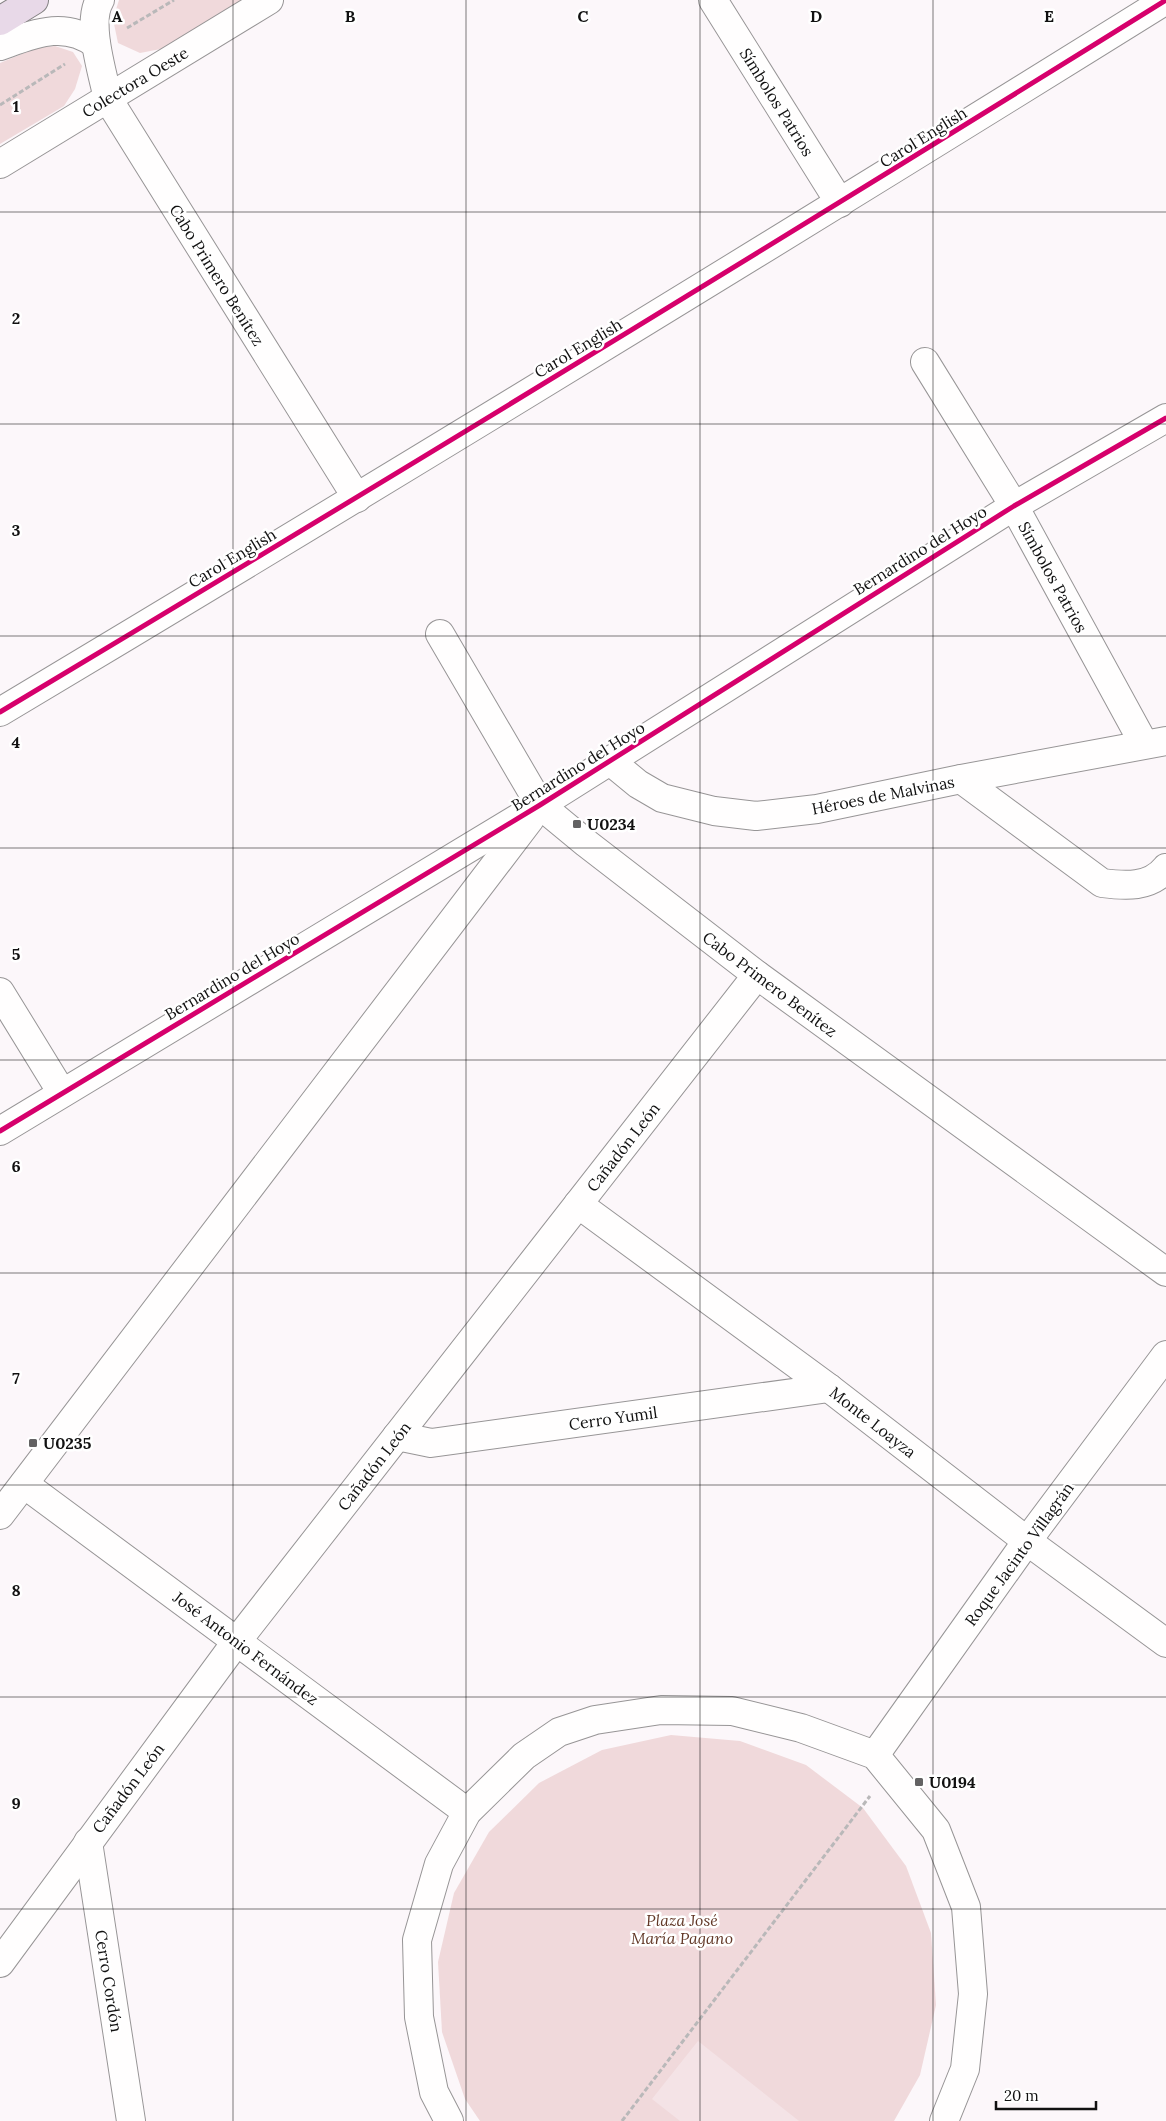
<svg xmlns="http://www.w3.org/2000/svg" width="1166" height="2121" font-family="Lora,serif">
	<rect width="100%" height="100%" fill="#fcf7fa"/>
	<g fill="#f0d9db">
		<polygon points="119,0 243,0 166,48 140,53 118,43 113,19"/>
		<polygon points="55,46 73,52 82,66 75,89 64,106 0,144 0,63 36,48"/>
		<polygon points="671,1735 740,1741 806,1765 863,1808 906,1866 931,1933 936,2005 920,2075 894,2121 480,2121 465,2099 442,2032 438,1962 454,1893 489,1832 539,1783 602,1750"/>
	</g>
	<polygon fill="#f4e3e6" points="698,2041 799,2121 680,2121 652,2099"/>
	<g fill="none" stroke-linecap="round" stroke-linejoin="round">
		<defs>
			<g id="minor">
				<path d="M100 0C86 22 103 74 108 99L357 498"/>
				<polyline points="713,0 840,203"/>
				<path d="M0 46C34 34 64 20 96 44"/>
				<polyline points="0,164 269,0"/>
				<polyline points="925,362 1014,506 1144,744"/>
				<polyline points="440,634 540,805 586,843 757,975 1166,1272"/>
				<path d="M0 712C391 478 779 241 1166 0"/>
				<polyline points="610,761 638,784 662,798 714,811 756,816 817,809 961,779 1166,741"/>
				<path d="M961 779 1102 883C1125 886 1150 888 1166 868"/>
				<polyline points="0,992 62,1093"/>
				<polyline points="0,1131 540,805 1014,506 1166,418"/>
				<polyline points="578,1204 829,1388 1027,1541 1166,1643"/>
				<polyline points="397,1436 431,1443 829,1388"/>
				<polyline points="24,1484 467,1812"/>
				<polyline points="0,1515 530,819"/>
				<polyline points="875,1755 1027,1541 1166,1355"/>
				<polyline points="88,1842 131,2121"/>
				<polyline points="0,1963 237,1641 757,975"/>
				<polyline points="449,2121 434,2092 419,2017 417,1940 439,1864 467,1812 524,1756 559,1732 595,1720 661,1710 732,1711 801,1728 875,1755 936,1830 966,1907 973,1994 965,2069 944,2121"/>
			</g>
			<polyline id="highway" points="0,21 34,0"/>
		</defs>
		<use href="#minor" stroke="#979596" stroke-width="30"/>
		<use href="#highway" stroke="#848283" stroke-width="30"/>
		<g stroke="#b9b8b9" stroke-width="3" stroke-dasharray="5 2.5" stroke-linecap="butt">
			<polyline points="127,28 174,0"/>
			<polyline points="0,105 65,64"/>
			<polyline points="622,2121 870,1796"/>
		</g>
		<use href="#minor" stroke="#fffefe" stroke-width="28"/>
		<use href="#highway" stroke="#e8d9e8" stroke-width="28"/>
		<defs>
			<g id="cycleway">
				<path d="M0 712C391 478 779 241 1166 0"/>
				<polyline points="0,1131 540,805 1014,506 1166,418"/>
			</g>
		</defs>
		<use href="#cycleway" stroke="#fff" stroke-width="8"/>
		<use href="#cycleway" stroke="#d6006c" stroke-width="5"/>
	</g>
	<path fill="none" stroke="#111" stroke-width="1" stroke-opacity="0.55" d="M233 0V2121M466 0V2121M700 0V2121M933 0V2121M0 212H1166M0 424H1166M0 636H1166M0 848H1166M0 1060H1166M0 1273H1166M0 1485H1166M0 1697H1166M0 1909H1166"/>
	<g fill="#636263" stroke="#fff" stroke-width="2">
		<rect x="572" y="819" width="10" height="10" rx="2.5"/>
		<rect x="28" y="1438" width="10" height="10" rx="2.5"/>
		<rect x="914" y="1777" width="10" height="10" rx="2.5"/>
	</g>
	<g text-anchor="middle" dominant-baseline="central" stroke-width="5" stroke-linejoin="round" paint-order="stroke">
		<g font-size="16" fill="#111" stroke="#fff">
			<text transform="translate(135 82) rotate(-31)">Colectora Oeste</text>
			<text transform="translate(777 102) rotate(58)">Símbolos Patrios</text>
			<text transform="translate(923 137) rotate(-32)">Carol English</text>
			<text transform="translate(217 275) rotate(58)">Cabo Primero Benítez</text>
			<text transform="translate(578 348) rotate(-31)">Carol English</text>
			<text transform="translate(920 550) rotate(-32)">Bernardino del Hoyo</text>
			<text transform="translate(232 558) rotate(-31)">Carol English</text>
			<text transform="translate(1053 577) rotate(61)">Símbolos Patrios</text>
			<text transform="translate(578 766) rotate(-32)">Bernardino del Hoyo</text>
			<text transform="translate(883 795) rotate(-11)">Héroes de Malvinas</text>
			<text transform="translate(232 976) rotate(-31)">Bernardino del Hoyo</text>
			<text transform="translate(770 984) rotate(37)">Cabo Primero Benítez</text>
			<text transform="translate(623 1147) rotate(-52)">Cañadón León</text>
			<text transform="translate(613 1418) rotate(-8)">Cerro Yumil</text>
			<text transform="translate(873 1422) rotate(38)">Monte Loayza</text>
			<text transform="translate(374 1466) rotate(-52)">Cañadón León</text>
			<text transform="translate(1019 1554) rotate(-54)">Roque Jacinto Villagrán</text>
			<text transform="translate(246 1648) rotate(37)">José Antonio Fernández</text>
			<text transform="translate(128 1788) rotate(-53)">Cañadón León</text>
			<text transform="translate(109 1981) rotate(81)">Cerro Cordón</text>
		</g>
		<g font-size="16" font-weight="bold" fill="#111" stroke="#fff" text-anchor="start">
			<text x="587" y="824">U0234</text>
			<text x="43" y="1443">U0235</text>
			<text x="929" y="1782">U0194</text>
		</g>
		<g font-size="16" font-style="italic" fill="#623827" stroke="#fff">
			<text x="682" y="1920">Plaza José<tspan x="682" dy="18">María Pagano</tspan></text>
		</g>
	</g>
	<g font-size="16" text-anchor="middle" font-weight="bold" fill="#111" stroke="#fff" stroke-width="5" stroke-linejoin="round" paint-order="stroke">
		<text x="117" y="22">A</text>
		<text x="350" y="22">B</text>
		<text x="583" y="22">C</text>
		<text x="816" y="22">D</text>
		<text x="1049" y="22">E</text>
		<text x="16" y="112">1</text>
		<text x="16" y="324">2</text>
		<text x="16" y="536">3</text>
		<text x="16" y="748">4</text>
		<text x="16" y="960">5</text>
		<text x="16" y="1172">6</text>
		<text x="16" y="1384">7</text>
		<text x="16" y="1596">8</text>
		<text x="16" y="1809">9</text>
	</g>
	<path d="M996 2101v8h100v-8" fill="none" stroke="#111111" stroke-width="2.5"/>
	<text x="1004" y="2101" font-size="15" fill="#111111" stroke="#ffffff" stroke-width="4" paint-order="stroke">20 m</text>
</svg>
